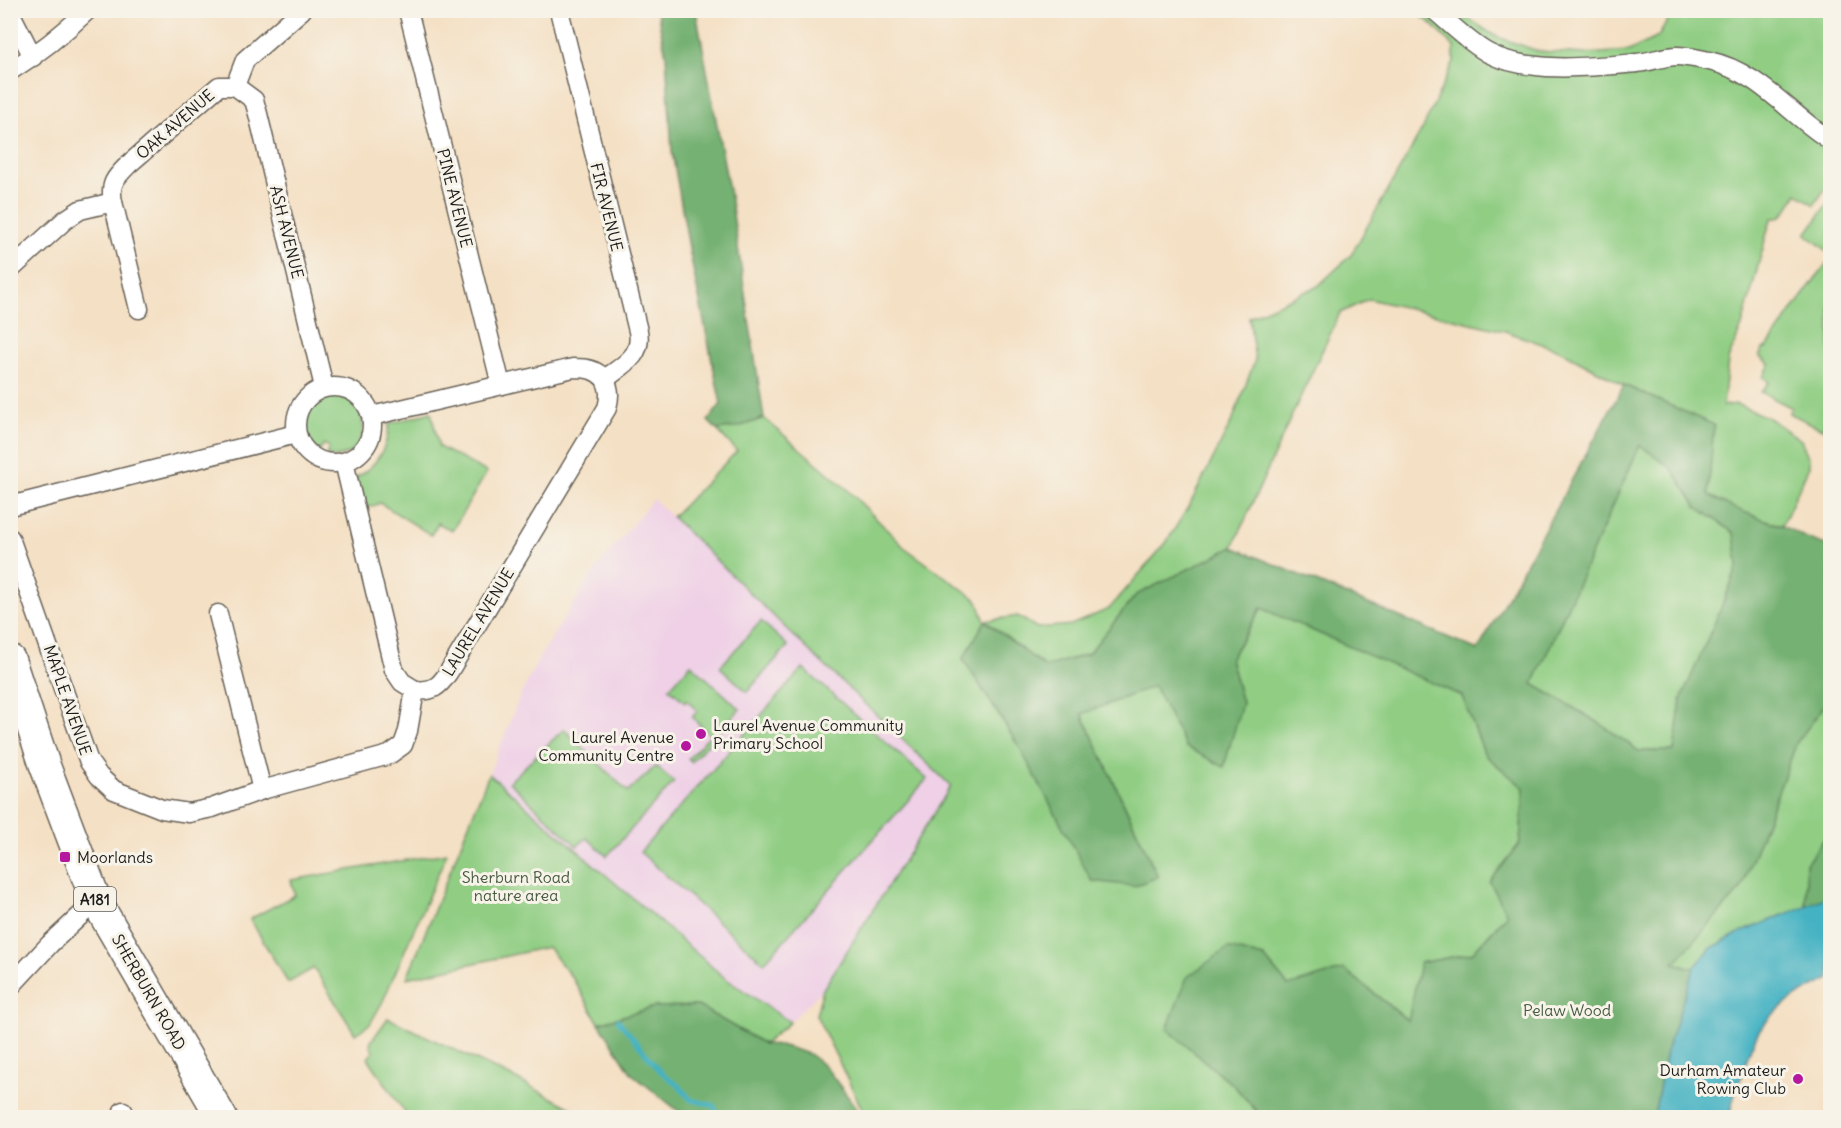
<svg xmlns="http://www.w3.org/2000/svg" width="1841" height="1128" font-family="Delius,sans-serif">
	<rect width="100%" height="100%" fill="#f7f3e8"/>
	<filter id="ink" filterUnits="userSpaceOnUse"><feTurbulence type="fractalNoise" baseFrequency=".0167" numOctaves="2"/><feDisplacementMap in="SourceGraphic" scale="12" xChannelSelector="R" yChannelSelector="G"/><feConvolveMatrix kernelMatrix="1 2 1 2 8 2 1 2 1" color-interpolation-filters="sRGB"/></filter>
	<filter id="wash" filterUnits="userSpaceOnUse"><feTurbulence type="fractalNoise" baseFrequency=".008" numOctaves="4" result="noise"/><feDisplacementMap in="SourceGraphic" scale="24" xChannelSelector="R" yChannelSelector="G"/><feGaussianBlur stdDeviation="1.35" result="paint"/><feColorMatrix in="noise" values="0 0 0 0 0 0 0 0 0 0 0 0 0 0 0 0 0 1.4 0 .05"/><feComposite in="paint" operator="in"/></filter>
	<g filter="url(#wash)">
		<rect width="100%" height="100%" fill="#f4e0c4"/>
		<polygon fill="#efd0e6" points="653,499 951,786 823,989 790,1022 726,978 489,774 521,694 540,656 594,572"/>
		<g fill="#91ce84" stroke="#567550" stroke-width="1.5">
			<path d="M1414 11H1457L1495 36 1538 51 1585 54 1629 51 1658 37 1668 20 1670 11H1830V182L1814 205 1797 193C1791 202 1785 220 1772 218L1769 225 1742 326 1728 360 1723 406 1736 404 1767 417 1801 440 1809 459V466L1782 526 1725 505 1708 494 1713 425 1624 385 1559 350 1505 331 1369 299 1340 313 1292 415 1233 547 1136 595 1088 654 1045 667 986 621 963 659 1018 745 1134 886 1158 876 1082 714 1154 686 1186 747 1242 703 1230 659 1262 608 1462 696 1485 755 1524 788 1520 843 1507 914 1472 953 1421 963 1409 1021 1344 969 1288 986 1264 957 1167 1029 1235 1087 1257 1112 1254 1117H866L816 1015 823 989 951 786 801 643 672 517 737 451 717 430 738 427 764 418 847 489 904 547 977 600 985 621 1018 616 1037 628 1071 625 1109 609 1166 543 1190 504 1233 419 1255 360 1249 317 1318 286 1351 255 1423 128 1454 61V47L1433 25Z"/>
			<polygon points="1830,201 1830,253 1806,234"/>
			<polygon points="1830,259 1830,418 1828,417 1822,429 1789,413 1792,408 1761,392 1769,382 1763,377 1770,364 1759,356 1764,348 1766,349 1798,302"/>
			<path d="M329 396C375 392 374 465 326 456L329 447 324 444 319 451C296 435 301 403 329 396Z"/>
			<path d="M431 412 439 447 487 472 452 531 438 523 431 535 380 503 365 509 356 477C377 467 388 446 389 424Z"/>
			<polygon points="1640,445 1672,469 1697,507 1734,533 1738,566 1722,606 1681,700 1674,751 1639,751 1599,723 1533,684"/>
			<polygon points="761,621 788,646 747,692 720,667"/>
			<polygon points="691,664 740,709 691,762 688,759 710,735 692,717 698,711 687,700 685,702 669,688"/>
			<polygon points="803,668 927,779 764,963 640,852"/>
			<polygon points="1830,698 1830,836 1824,839 1806,864 1806,906 1739,933 1710,949 1694,968 1673,963 1741,889 1797,742"/>
			<polygon points="564,729 628,792 656,766 674,782 607,856 587,838 577,846 509,782"/>
			<polygon points="489,774 725,978 790,1022 764,1044 698,1006 654,1007 599,1023 573,979 548,947 407,978"/>
			<polygon points="447,853 383,1001 370,1024 355,1034 314,968 288,983 250,919 295,895 291,880"/>
			<polygon points="388,1018 516,1079 588,1117 408,1117 368,1058 373,1052 370,1043"/>
		</g>
		<g fill="#74b172" stroke="#486647" stroke-width="1.5" fill-rule="evenodd">
			<polygon points="657,11 696,11 731,201 764,418 738,427 717,430 708,421 721,404 691,259 672,152 666,55"/>
			<path d="M1624 385 1714 425 1708 494C1731 509 1753 515 1779 525 1796 531 1808 541 1827 545L1830 540V698L1797 742 1741 889 1674 963 1694 968 1666 1052 1654 1117H1254L1257 1111 1235 1087 1167 1029 1187 977 1228 948 1264 957 1288 986 1344 969 1408 1021 1420 963 1472 953 1507 915 1490 882 1520 843 1524 788 1485 755 1462 696 1261 608 1230 659 1242 703 1224 767 1186 747 1154 686 1082 714 1158 877 1134 886 1092 881 1018 745 963 659 985 621 1045 667 1088 654 1136 595 1233 547 1478 650ZM1640 445 1672 469 1697 507 1734 533 1738 566 1722 606 1681 700 1674 751H1639L1599 723 1533 684Z"/>
			<polygon points="1830,836 1830,896 1806,906 1806,864 1824,839"/>
			<polygon points="698,1006 764,1044 780,1045 809,1054 825,1066 863,1117 686,1117 632,1074 599,1023 654,1007"/>
		</g>
		<path fill="#45b2c3" stroke="#306770" stroke-width="1.5" d="M1830 896V979C1804 991 1777 1005 1760 1030 1751 1043 1746 1062 1741 1077 1736 1091 1731 1103 1730 1117H1654L1666 1052 1694 968 1710 949 1739 933Z"/>
		<g fill="none" stroke-linecap="round" stroke-linejoin="round">
			<polyline stroke="#45b2c3" stroke-width="4.5" points="618,1020 660,1071 680,1087 691,1100 713,1105 720,1118"/>
		</g>
	</g>
	<g filter="url(#ink)">
		<g fill="none" stroke-linecap="round" stroke-linejoin="round">
			<defs>
				<g id="minor">
					<polyline points="408,10 501,385"/>
					<path d="M1434 10C1451 24 1468 42 1488 53 1528 74 1592 67 1637 63 1650 62 1664 56 1677 56 1687 56 1699 59 1709 61 1758 71 1790 115 1830 140"/>
					<polyline points="10,12 33,57"/>
					<path d="M10 71C39 53 64 33 88 10"/>
					<polyline points="235,86 254,100 258,114 324,387"/>
					<polyline points="113,202 139,309"/>
					<path d="M10 270 65 220 80 210 113 202C109 183 116 177 129 164L219 86H235L245 60 302 10"/>
					<circle cx="334" cy="425" r="38"/>
					<path d="M372 416 573 368C587 368 595 369 605 379"/>
					<polyline points="344,462 394,670 402,682 415,690"/>
					<polyline points="10,506 296,434"/>
					<path d="M10 538 89 762 99 776 114 790 162 809 189 813 212 808 262 790 389 755 403 745 408 731 415 690C432 692 439 687 448 673L607 408C610 397 610 390 605 379 623 365 643 356 638 331L559 10"/>
					<polyline points="218,614 262,790"/>
					<polyline points="10,987 50,944 96,901"/>
					<polyline points="123,1111 127,1118"/>
				</g>
				<polyline id="primary" points="10,660 45,766 96,901 222,1118"/>
			</defs>
			<use href="#minor" stroke="#686157" stroke-width="21"/>
			<use href="#primary" stroke="#686157" stroke-width="33"/>
			<use href="#minor" stroke="#fff" stroke-width="18"/>
			<use href="#primary" stroke="#fff" stroke-width="30"/>
		</g>
	</g>
	<g fill="#b5179e" stroke="#f7f3e8" stroke-width="2">
		<circle cx="701" cy="734" r="6"/>
		<circle cx="686" cy="746" r="6"/>
		<rect x="59" y="851" width="12" height="12" rx="3"/>
		<circle cx="1798" cy="1079" r="6"/>
	</g>
	<g text-anchor="middle" dominant-baseline="central" stroke-width="6" stroke-linejoin="round" paint-order="stroke">
		<rect fill="#f7f3e8" stroke="#5e5c59" stroke-width="1.5" x="74" y="887" width="42" height="24" rx="4.5"/>
		<g font-size="15" font-weight="bold" fill="#1c1c1c">
			<text x="95" y="899">A181</text>
		</g>
		<g font-size="16" fill="#1c1c1c" stroke="#f7f3e8">
			<text transform="translate(175 124) rotate(-41)">OAK AVENUE</text>
			<text transform="translate(455 198) rotate(76)">PINE AVENUE</text>
			<text transform="translate(607 207) rotate(76)">FIR AVENUE</text>
			<text transform="translate(287 232) rotate(76)">ASH AVENUE</text>
			<text transform="translate(478 622) rotate(-59)">LAUREL AVENUE</text>
			<text transform="translate(68 700) rotate(71)">MAPLE AVENUE</text>
			<text transform="translate(149 992) rotate(60)">SHERBURN ROAD</text>
		</g>
		<g font-size="16" fill="#1c1c1c" stroke="#f7f3e8" text-anchor="start">
			<text x="713" y="725">Laurel Avenue Community<tspan x="713" dy="18">Primary School</tspan></text>
			<text x="674" y="737" text-anchor="end">Laurel Avenue<tspan x="674" dy="18">Community Centre</tspan></text>
			<text x="77" y="857">Moorlands</text>
			<text x="1786" y="1070" text-anchor="end">Durham Amateur<tspan x="1786" dy="18">Rowing Club</tspan></text>
		</g>
		<g font-size="16" fill="#455a40" stroke="#f7f3e8">
			<text x="516" y="877">Sherburn Road<tspan x="516" dy="18">nature area</tspan></text>
			<text x="1567" y="1010">Pelaw Wood</text>
		</g>
	</g>
	<rect width="1841" height="1128" fill="none" stroke="#f7f3e8" stroke-width="36"/>
</svg>
